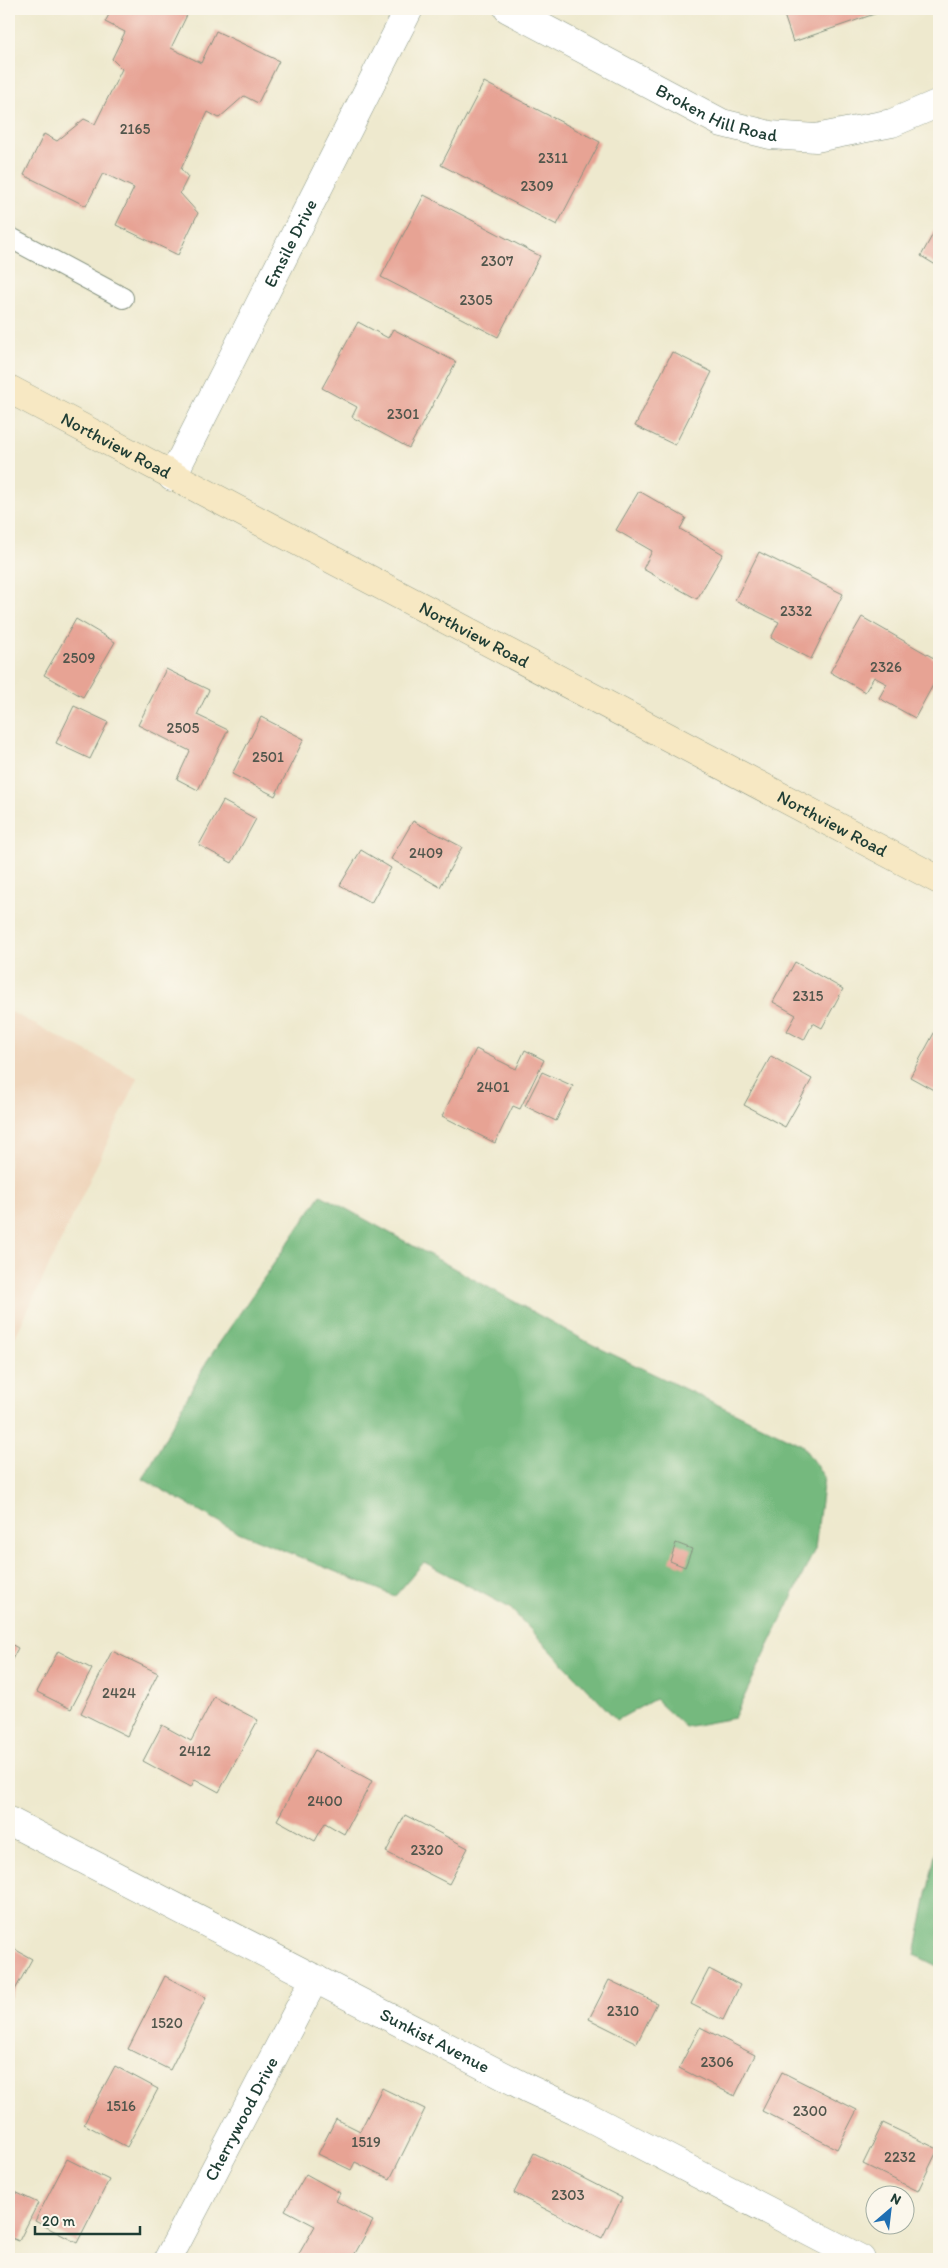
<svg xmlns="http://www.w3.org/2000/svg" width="948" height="2268" font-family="Itim,sans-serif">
	<rect width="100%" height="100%" fill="#fbf7ec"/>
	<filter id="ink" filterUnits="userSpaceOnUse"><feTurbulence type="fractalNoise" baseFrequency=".02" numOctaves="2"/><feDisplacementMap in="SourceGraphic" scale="10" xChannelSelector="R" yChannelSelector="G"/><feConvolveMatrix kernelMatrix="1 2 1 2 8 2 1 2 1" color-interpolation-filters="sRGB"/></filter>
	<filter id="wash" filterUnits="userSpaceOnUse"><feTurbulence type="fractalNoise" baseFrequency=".0096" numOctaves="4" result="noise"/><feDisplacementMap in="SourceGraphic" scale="20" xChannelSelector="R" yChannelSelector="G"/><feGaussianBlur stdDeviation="1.12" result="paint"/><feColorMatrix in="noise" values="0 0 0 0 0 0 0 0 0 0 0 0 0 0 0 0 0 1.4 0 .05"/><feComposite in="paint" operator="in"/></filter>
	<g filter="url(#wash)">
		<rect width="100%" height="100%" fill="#eee9ce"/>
		<polygon fill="#efd6bc" points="9,1011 138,1078 9,1350"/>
		<g fill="#74b97e" stroke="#4a7b59">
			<polygon points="321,1195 593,1345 802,1445 824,1477 815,1549 734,1718 685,1727 655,1699 617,1720 510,1608 424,1562 395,1596 236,1531 143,1479 207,1361"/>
			<polygon points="939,1834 939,1967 915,1955"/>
		</g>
		<g id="blocks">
			<g fill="#e7a394">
				<polygon points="112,9 179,9 188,13 171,48 201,63 216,31 279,61 258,103 244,96 219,118 208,112 181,169 188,177 180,193 198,213 178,255 116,225 134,188 103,173 86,206 24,175 44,134 57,141 84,119 95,124 122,69 112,59 125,32 105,22"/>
				<polygon points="782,9 889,9 793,42"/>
				<polygon points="484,82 600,142 557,225 441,165"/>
				<polygon points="424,195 540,256 498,337 381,277"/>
				<polygon points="939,223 939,267 921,256"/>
				<polygon points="358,322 388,338 393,329 456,362 409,448 352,417 357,407 322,388"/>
				<polygon points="672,352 712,372 675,445 635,426"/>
				<polygon points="639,491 686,518 680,529 723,554 697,599 643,569 652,551 616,530"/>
				<polygon points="759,552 843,594 811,659 771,638 779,622 735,600"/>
				<polygon points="862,617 939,661 939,674 915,718 879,698 887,684 874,677 865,692 830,672"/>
				<polygon points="76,619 115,642 83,697 44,675"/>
				<polygon points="166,669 209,690 197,715 228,730 198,790 177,779 190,751 138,725"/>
				<polygon points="74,706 108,722 90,759 56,743"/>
				<polygon points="261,717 304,739 275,796 232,774"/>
				<polygon points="223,801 256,819 232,863 199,845"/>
				<polygon points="413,821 462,847 440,887 391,859"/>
				<polygon points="361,850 391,868 371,903 340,885"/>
				<polygon points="795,962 843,989 822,1028 813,1023 804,1040 787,1031 796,1015 773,1002"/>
				<polygon points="939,1024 939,1093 910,1077"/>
				<polygon points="476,1049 516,1069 525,1050 544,1060 520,1109 513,1106 495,1143 442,1116"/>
				<polygon points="771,1056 812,1079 785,1127 744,1105"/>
				<polygon points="542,1072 573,1086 556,1121 525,1106"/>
				<polygon points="676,1543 692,1549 685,1567 670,1561"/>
				<polygon points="9,1643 18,1648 9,1665"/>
				<polygon points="58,1651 92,1669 71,1709 37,1692"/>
				<polygon points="112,1651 158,1673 127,1736 81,1713"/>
				<polygon points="214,1697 258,1720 219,1792 195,1779 191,1787 143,1761 162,1725 191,1741"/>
				<polygon points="315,1750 372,1781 344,1834 325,1823 315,1841 277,1820"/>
				<polygon points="405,1815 468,1848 449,1884 386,1852"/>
				<polygon points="9,1946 32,1959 10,1999 9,1998"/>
				<polygon points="709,1969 740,1985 723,2020 691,2004"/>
				<polygon points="165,1976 206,1998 170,2070 128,2049"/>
				<polygon points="609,1980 657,2003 637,2043 589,2019"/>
				<polygon points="700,2027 755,2055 735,2096 679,2068"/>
				<polygon points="115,2066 158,2089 127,2147 84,2124"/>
				<polygon points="782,2072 857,2110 837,2149 762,2111"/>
				<polygon points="382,2088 425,2109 390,2179 355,2162 351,2170 318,2154 336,2119 360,2131"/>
				<polygon points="883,2123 938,2149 918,2191 863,2164"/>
				<polygon points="534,2153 622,2198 602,2238 514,2193"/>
				<polygon points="67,2159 109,2180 77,2243 35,2221"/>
				<polygon points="306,2174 340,2193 336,2201 373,2221 352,2259 296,2259 315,2226 285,2210"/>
				<polygon points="9,2189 38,2203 19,2241 9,2237"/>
			</g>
		</g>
	</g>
	<g filter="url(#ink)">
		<use href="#blocks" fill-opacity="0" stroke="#869381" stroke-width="1"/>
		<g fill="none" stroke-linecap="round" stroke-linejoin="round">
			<defs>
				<polyline id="lane" points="9,237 123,298"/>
				<g id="street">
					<path id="s1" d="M508 9 722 123 770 135 816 138 892 123 939 103"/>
					<path id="s2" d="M172 477 409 9"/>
					<path id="s3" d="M9 1821 529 2089 581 2113 861 2259"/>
					<path id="s4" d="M168 2259 315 1978"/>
				</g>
				<g id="secondary">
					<path id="s5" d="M9 389 939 880"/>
				</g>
			</defs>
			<use href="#lane" stroke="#869381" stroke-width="22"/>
			<use href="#street" stroke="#869381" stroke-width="29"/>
			<use href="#secondary" stroke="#869381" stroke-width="29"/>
			<use href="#lane" stroke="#fff" stroke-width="20"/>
			<use href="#street" stroke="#fff" stroke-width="28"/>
			<use href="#secondary" stroke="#f7e8c3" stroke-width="28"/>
		</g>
	</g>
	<g text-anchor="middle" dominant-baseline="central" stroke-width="4" stroke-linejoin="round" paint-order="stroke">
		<g font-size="15" fill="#51564c">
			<text x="135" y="129">2165</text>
			<text x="553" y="158">2311</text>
			<text x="537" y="186">2309</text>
			<text x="497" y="261">2307</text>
			<text x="476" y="300">2305</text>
			<text x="403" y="414">2301</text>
			<text x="796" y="611">2332</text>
			<text x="79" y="658">2509</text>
			<text x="886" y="667">2326</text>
			<text x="183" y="728">2505</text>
			<text x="268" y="757">2501</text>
			<text x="426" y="853">2409</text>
			<text x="808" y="996">2315</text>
			<text x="493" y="1087">2401</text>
			<text x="119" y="1693">2424</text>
			<text x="195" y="1751">2412</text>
			<text x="325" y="1801">2400</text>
			<text x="427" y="1850">2320</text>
			<text x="623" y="2011">2310</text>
			<text x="167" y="2023">1520</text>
			<text x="717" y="2062">2306</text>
			<text x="121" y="2106">1516</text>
			<text x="810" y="2111">2300</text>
			<text x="366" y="2142">1519</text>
			<text x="900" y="2157">2232</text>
			<text x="568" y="2195">2303</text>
		</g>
		<g font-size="18" fill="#1f3d34" stroke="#fbf7ec">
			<text stroke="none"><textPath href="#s1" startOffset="234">Broken Hill Road</textPath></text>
			<text stroke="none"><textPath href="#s2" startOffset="262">Emsile Drive</textPath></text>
			<text stroke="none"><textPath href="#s5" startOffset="121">Northview Road</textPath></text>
			<text stroke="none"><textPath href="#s5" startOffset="526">Northview Road</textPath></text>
			<text stroke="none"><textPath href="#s5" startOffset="931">Northview Road</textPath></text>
			<text stroke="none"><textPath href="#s3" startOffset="479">Sunkist Avenue</textPath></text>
			<text stroke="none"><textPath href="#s4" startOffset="158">Cherrywood Drive</textPath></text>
		</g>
	</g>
	<rect width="948" height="2268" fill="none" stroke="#fbf7ec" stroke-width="30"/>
	<g transform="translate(890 2210) rotate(28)"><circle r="24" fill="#fbf7ec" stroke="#a3ada2"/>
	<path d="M0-4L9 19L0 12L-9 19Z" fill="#1f6fb2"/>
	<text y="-8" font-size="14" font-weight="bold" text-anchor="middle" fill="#1f3d34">N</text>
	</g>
	<path d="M35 2226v8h105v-8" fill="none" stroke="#1f3d34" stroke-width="2.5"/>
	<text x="42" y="2226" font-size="15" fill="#1f3d34" stroke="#fbf7ec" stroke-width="4" paint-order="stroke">20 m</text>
</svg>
